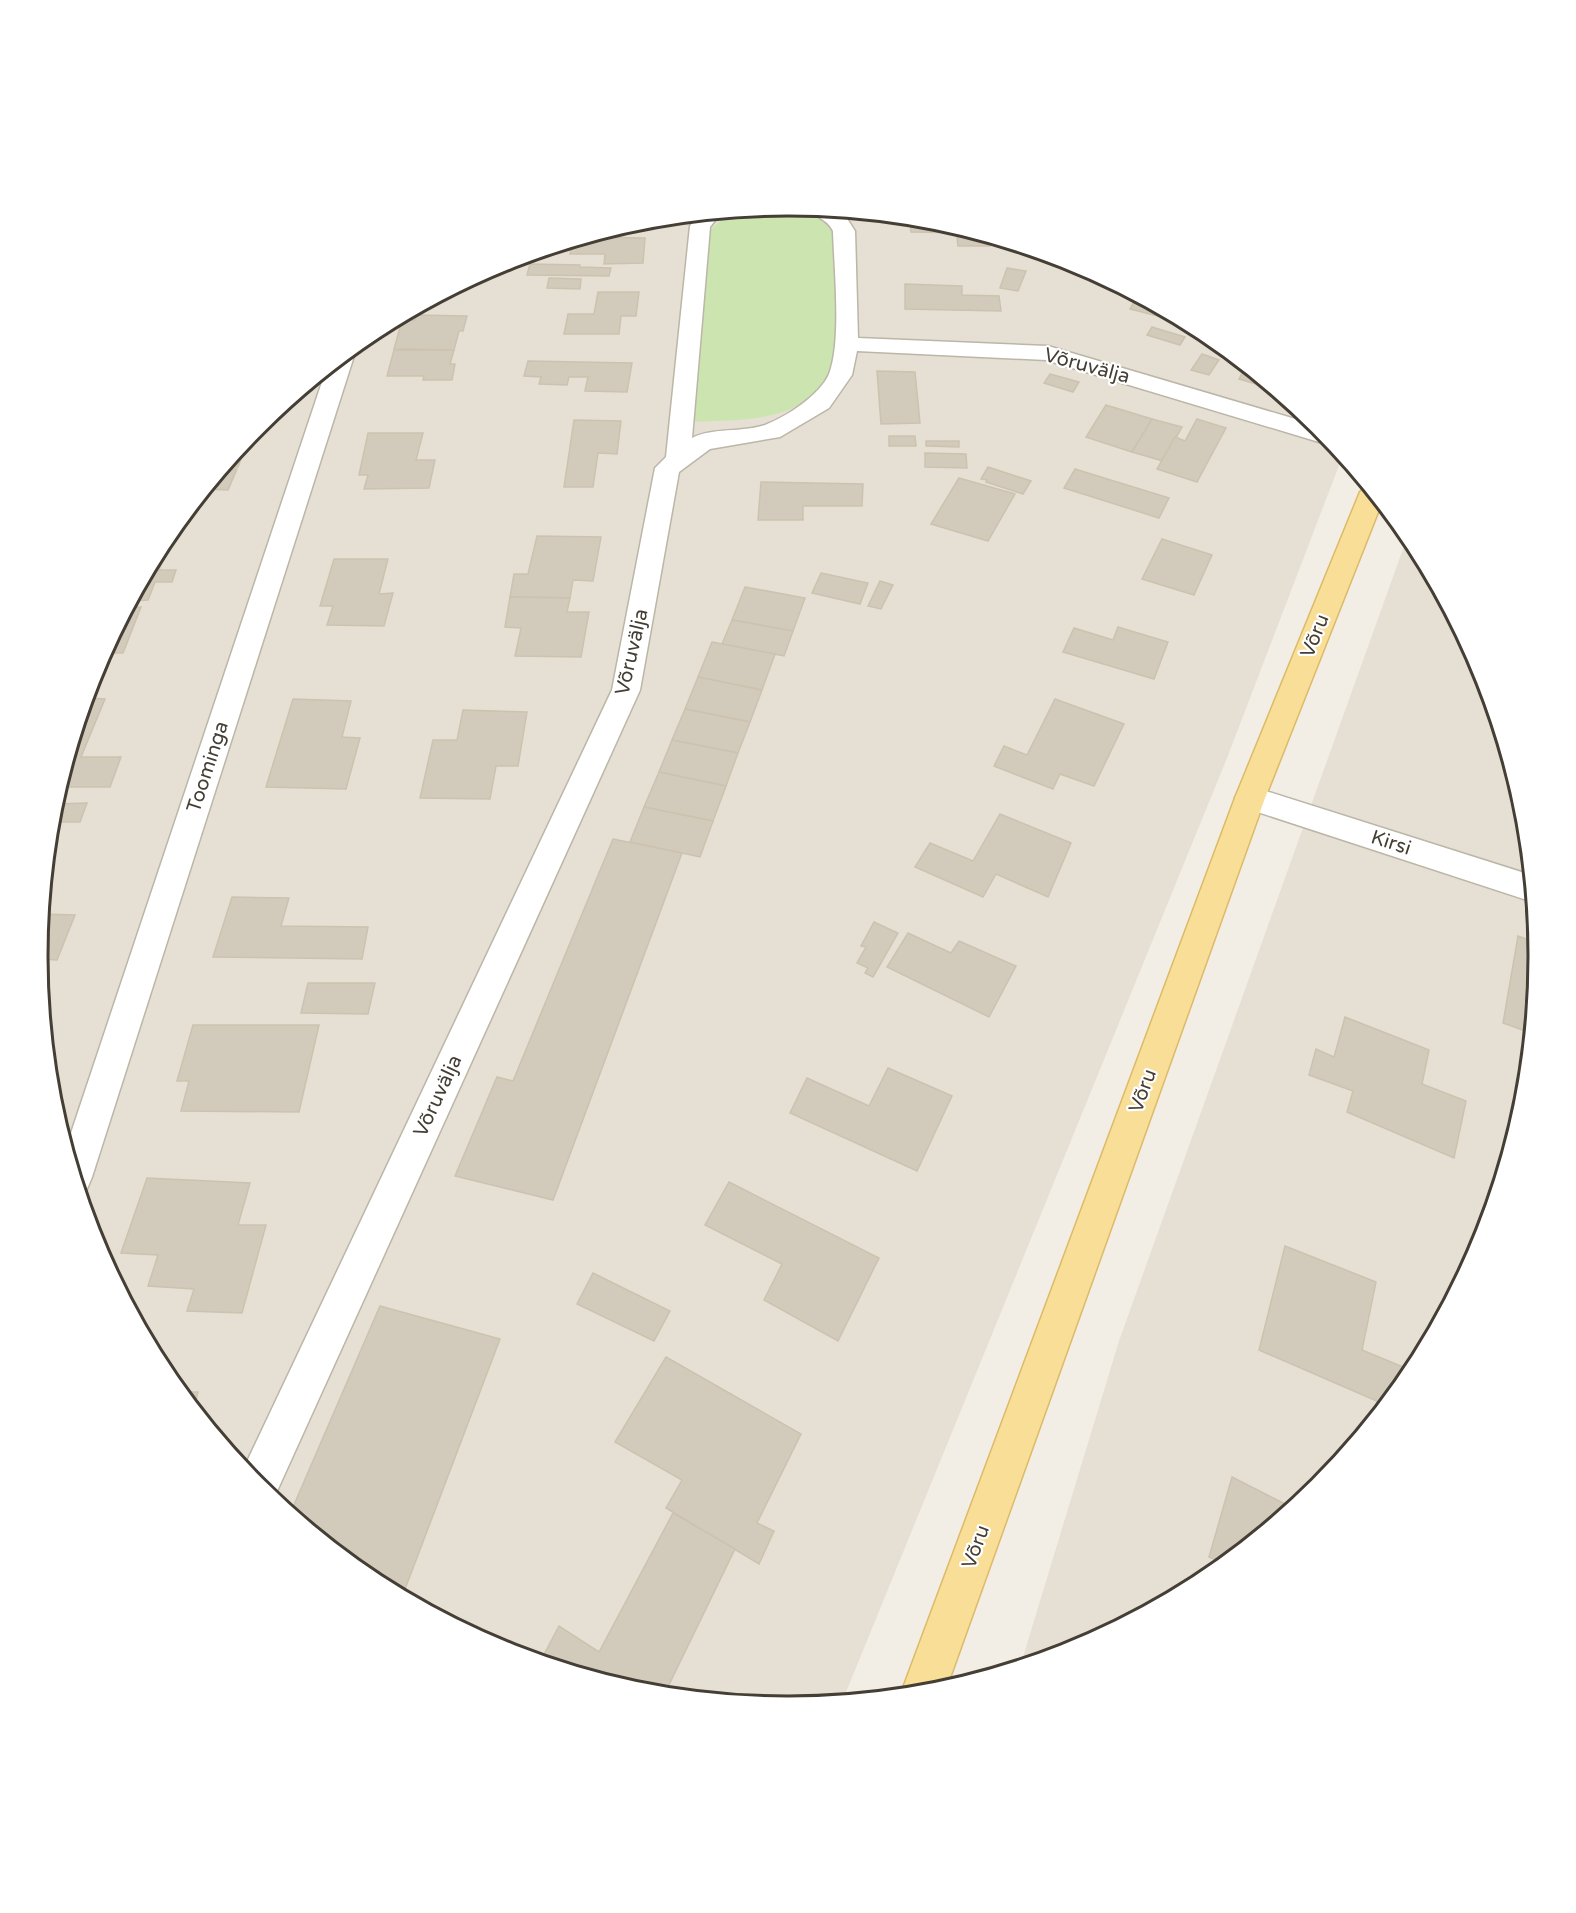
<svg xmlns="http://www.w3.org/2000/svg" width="1576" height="1913" font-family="'Varela Round',sans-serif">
	<rect width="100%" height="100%" fill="#f2eee5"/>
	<g fill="#e5e0d3">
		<polygon points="788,206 935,220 1076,263 1205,333 1319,426 1343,455 1227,758 842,1702 788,1707 641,1693 500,1650 371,1580 257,1487 164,1373 95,1243 52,1103 38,956 52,810 95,669 164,539 258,426 371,332 501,263 642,220"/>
		<polygon points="1408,535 1481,670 1524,810 1538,957 1524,1103 1481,1244 1412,1374 1318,1487 1205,1581 1075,1650 1020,1667 1119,1341"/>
	</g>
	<path fill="#cce4b0" d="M769 208C794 210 820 212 837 233 839 293 859 383 788 410 758 422 723 420 692 422L709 231C734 208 736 211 769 208Z"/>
	<g fill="#d2cabb" stroke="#cdc2af" stroke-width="1.5">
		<polygon points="899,217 935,220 972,233 911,232 910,219 899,219"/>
		<polygon points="585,237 645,238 643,263 604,264 605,254 570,254 572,241"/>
		<polygon points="957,237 988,237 990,246 958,246"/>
		<polygon points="530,264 580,265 580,267 611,268 609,276 527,275"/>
		<polygon points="1007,268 1026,271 1018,291 1000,288"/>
		<polygon points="549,278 581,279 580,289 547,288"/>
		<polygon points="905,284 962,286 962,295 999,296 1001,311 905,309"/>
		<polygon points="598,292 639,292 636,316 621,316 619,334 564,334 568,314 594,314"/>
		<polygon points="1137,296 1179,318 1177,321 1130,309"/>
		<polygon points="416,315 467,316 463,331 459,331 454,350 394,349 402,320 415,320"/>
		<polygon points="1152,327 1185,337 1180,345 1147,335"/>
		<polygon points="394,350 454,350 450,364 455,364 452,380 423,380 424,376 387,376"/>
		<polygon points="1202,354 1219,360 1209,375 1191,370"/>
		<polygon points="528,361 632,363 627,392 585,391 588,377 569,377 567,385 539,384 541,377 524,376"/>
		<polygon points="1246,366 1273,389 1239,379"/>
		<polygon points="877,371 915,372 920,423 881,424"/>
		<polygon points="1050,374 1079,382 1073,392 1044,383"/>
		<polygon points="1106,405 1152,419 1132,452 1086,437"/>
		<polygon points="1152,419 1182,427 1163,461 1132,452"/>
		<polygon points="1197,419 1226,428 1197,482 1157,469 1175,437 1185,441"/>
		<polygon points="574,420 621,421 617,454 598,453 593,487 564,487"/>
		<polygon points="368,433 423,433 416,460 435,460 429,488 364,489 368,475 359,475"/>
		<polygon points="889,436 915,436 916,446 889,446"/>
		<polygon points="926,441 959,441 959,447 926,446"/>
		<polygon points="241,446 246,446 238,467 224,467"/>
		<polygon points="925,453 966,454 967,468 925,467"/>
		<polygon points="988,467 1031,481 1023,494 986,482 987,480 981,479"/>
		<polygon points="222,469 237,469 228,490 205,489"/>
		<polygon points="1075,469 1169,498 1159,518 1064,488"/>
		<polygon points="959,478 1015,494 988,541 931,524"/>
		<polygon points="761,482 863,484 862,506 803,506 803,520 758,520"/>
		<polygon points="537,536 601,537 593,581 573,580 570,598 510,597 514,574 528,574"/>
		<polygon points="1162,539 1212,555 1194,595 1142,579"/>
		<polygon points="155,556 164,556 159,570 176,570 172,582 155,582 148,600 131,601"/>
		<polygon points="334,559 388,559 379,594 393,593 384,626 327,625 333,606 320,606"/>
		<polygon points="821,573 868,583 860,604 812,593"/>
		<polygon points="880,581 893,585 881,609 868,606"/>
		<polygon points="745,587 805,598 793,631 732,620"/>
		<polygon points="510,597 570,598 567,612 589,612 581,657 515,656 521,628 505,627"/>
		<polygon points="129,607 141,607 123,653 103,653 111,639 116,639"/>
		<polygon points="732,620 793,631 784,656 722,644"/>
		<polygon points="1118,627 1168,642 1154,679 1063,652 1074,628 1113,640"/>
		<polygon points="712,642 775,654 762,690 698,677"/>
		<polygon points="698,677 762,690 750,722 685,709"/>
		<polygon points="86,698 105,699 81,757 121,757 110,787 59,787"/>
		<polygon points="293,699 351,701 342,737 360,738 346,789 266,787"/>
		<polygon points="1055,699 1124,724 1094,786 1060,774 1053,789 994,766 1004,746 1027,755"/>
		<polygon points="685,709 750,722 738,753 672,740"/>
		<polygon points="463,710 527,712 518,766 496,766 490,799 420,798 433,740 457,740"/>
		<polygon points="672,740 738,753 726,786 659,772"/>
		<polygon points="659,772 726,786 713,821 644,807"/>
		<polygon points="87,803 80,822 51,822 54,804"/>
		<polygon points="644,807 713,821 700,857 630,842"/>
		<polygon points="1000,814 1071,843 1048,897 996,874 983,897 915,867 930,843 973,861"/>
		<polygon points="613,839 682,853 553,1200 455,1176 497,1077 513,1081"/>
		<polygon points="232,897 289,898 281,926 368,927 362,959 213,957"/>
		<polygon points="42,914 75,915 57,960 38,959"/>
		<polygon points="874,922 898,933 873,977 865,973 868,968 857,963 866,947 861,946"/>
		<polygon points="908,933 951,953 959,941 1016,966 989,1017 887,967"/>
		<polygon points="1518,936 1537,943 1538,957 1531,1033 1503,1023"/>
		<polygon points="308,983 375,983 368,1014 301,1013"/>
		<polygon points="1345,1017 1429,1050 1422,1084 1466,1101 1454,1158 1347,1112 1353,1091 1309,1075 1316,1049 1334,1057"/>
		<polygon points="193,1025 319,1025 299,1112 181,1111 189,1081 177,1081"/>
		<polygon points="888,1068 952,1096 917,1171 790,1113 807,1078 869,1106"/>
		<polygon points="147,1178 250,1183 238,1225 266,1225 242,1313 187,1311 194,1289 148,1286 158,1255 121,1253"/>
		<polygon points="729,1182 879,1258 838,1341 764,1300 782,1264 705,1225"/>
		<polygon points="1285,1246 1376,1282 1362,1350 1413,1371 1386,1405 1259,1350"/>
		<polygon points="593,1273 670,1311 654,1341 577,1304"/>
		<polygon points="380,1306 500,1339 402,1597 371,1580 290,1514"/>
		<polygon points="666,1357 801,1434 757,1523 774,1531 759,1564 666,1508 682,1480 615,1442"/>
		<polygon points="179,1392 198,1392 194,1409"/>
		<polygon points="1232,1477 1293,1508 1225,1564 1209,1557"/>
		<polygon points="673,1513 735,1549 664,1695 641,1693 540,1662 559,1626 599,1652"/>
	</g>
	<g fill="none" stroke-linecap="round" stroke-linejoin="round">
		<defs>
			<g id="minor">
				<path d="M810 208 840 211 844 214 855 231 858 338 1048 346 1319 426 1333 443 1319 442 1046 360 857 351 852 375 829 408 780 437 710 449 679 472 640 690 273 1500 257 1487 243 1470 612 690 655 468 666 457 690 226 698 215 720 214 710 227 692 438C714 427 742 433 765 425 786 417 820 395 829 374 842 340 834 269 833 231 827 218 814 218 810 208Z"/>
				<polygon points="349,351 354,356 92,1177 87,1189 79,1192 66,1148 326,370"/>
				<polygon points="1250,786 1531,875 1533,902 1239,806 1235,798 1239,790"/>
			</g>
			<polygon id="major" points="1367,485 1382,502 1265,798 946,1689 934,1693 900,1696 1235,798 1360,492"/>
		</defs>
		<use href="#minor" stroke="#bcb6a8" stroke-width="3"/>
		<use href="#major" stroke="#dcbb68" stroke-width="3"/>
		<use href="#minor" fill="#fff" fill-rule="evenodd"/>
		<use href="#major" fill="#f8de97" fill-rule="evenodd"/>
	</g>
	<g text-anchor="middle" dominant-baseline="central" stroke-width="4.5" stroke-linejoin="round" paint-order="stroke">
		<g font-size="20" fill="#443e35" stroke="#fff">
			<text transform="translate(1087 366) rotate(15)">Võruvälja</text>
			<text transform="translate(1315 636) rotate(-68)">Võru</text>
			<text transform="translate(632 652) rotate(-77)">Võruvälja</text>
			<text transform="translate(208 767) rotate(-72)">Toominga</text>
			<text transform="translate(1391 843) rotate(18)">Kirsi</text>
			<text transform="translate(1143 1091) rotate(-70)">Võru</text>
			<text transform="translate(438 1096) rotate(-65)">Võruvälja</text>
			<text transform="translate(976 1547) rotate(-70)">Võru</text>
		</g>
	</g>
	<path d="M0 0H1576V1913H0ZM48 956a740 740 0 1 1 1480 0a740 740 0 1 1-1480 0Z" fill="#fff" fill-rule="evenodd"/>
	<path fill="none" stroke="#443e35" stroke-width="3" d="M48 956a740 740 0 1 1 1480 0a740 740 0 1 1-1480 0Z"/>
</svg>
